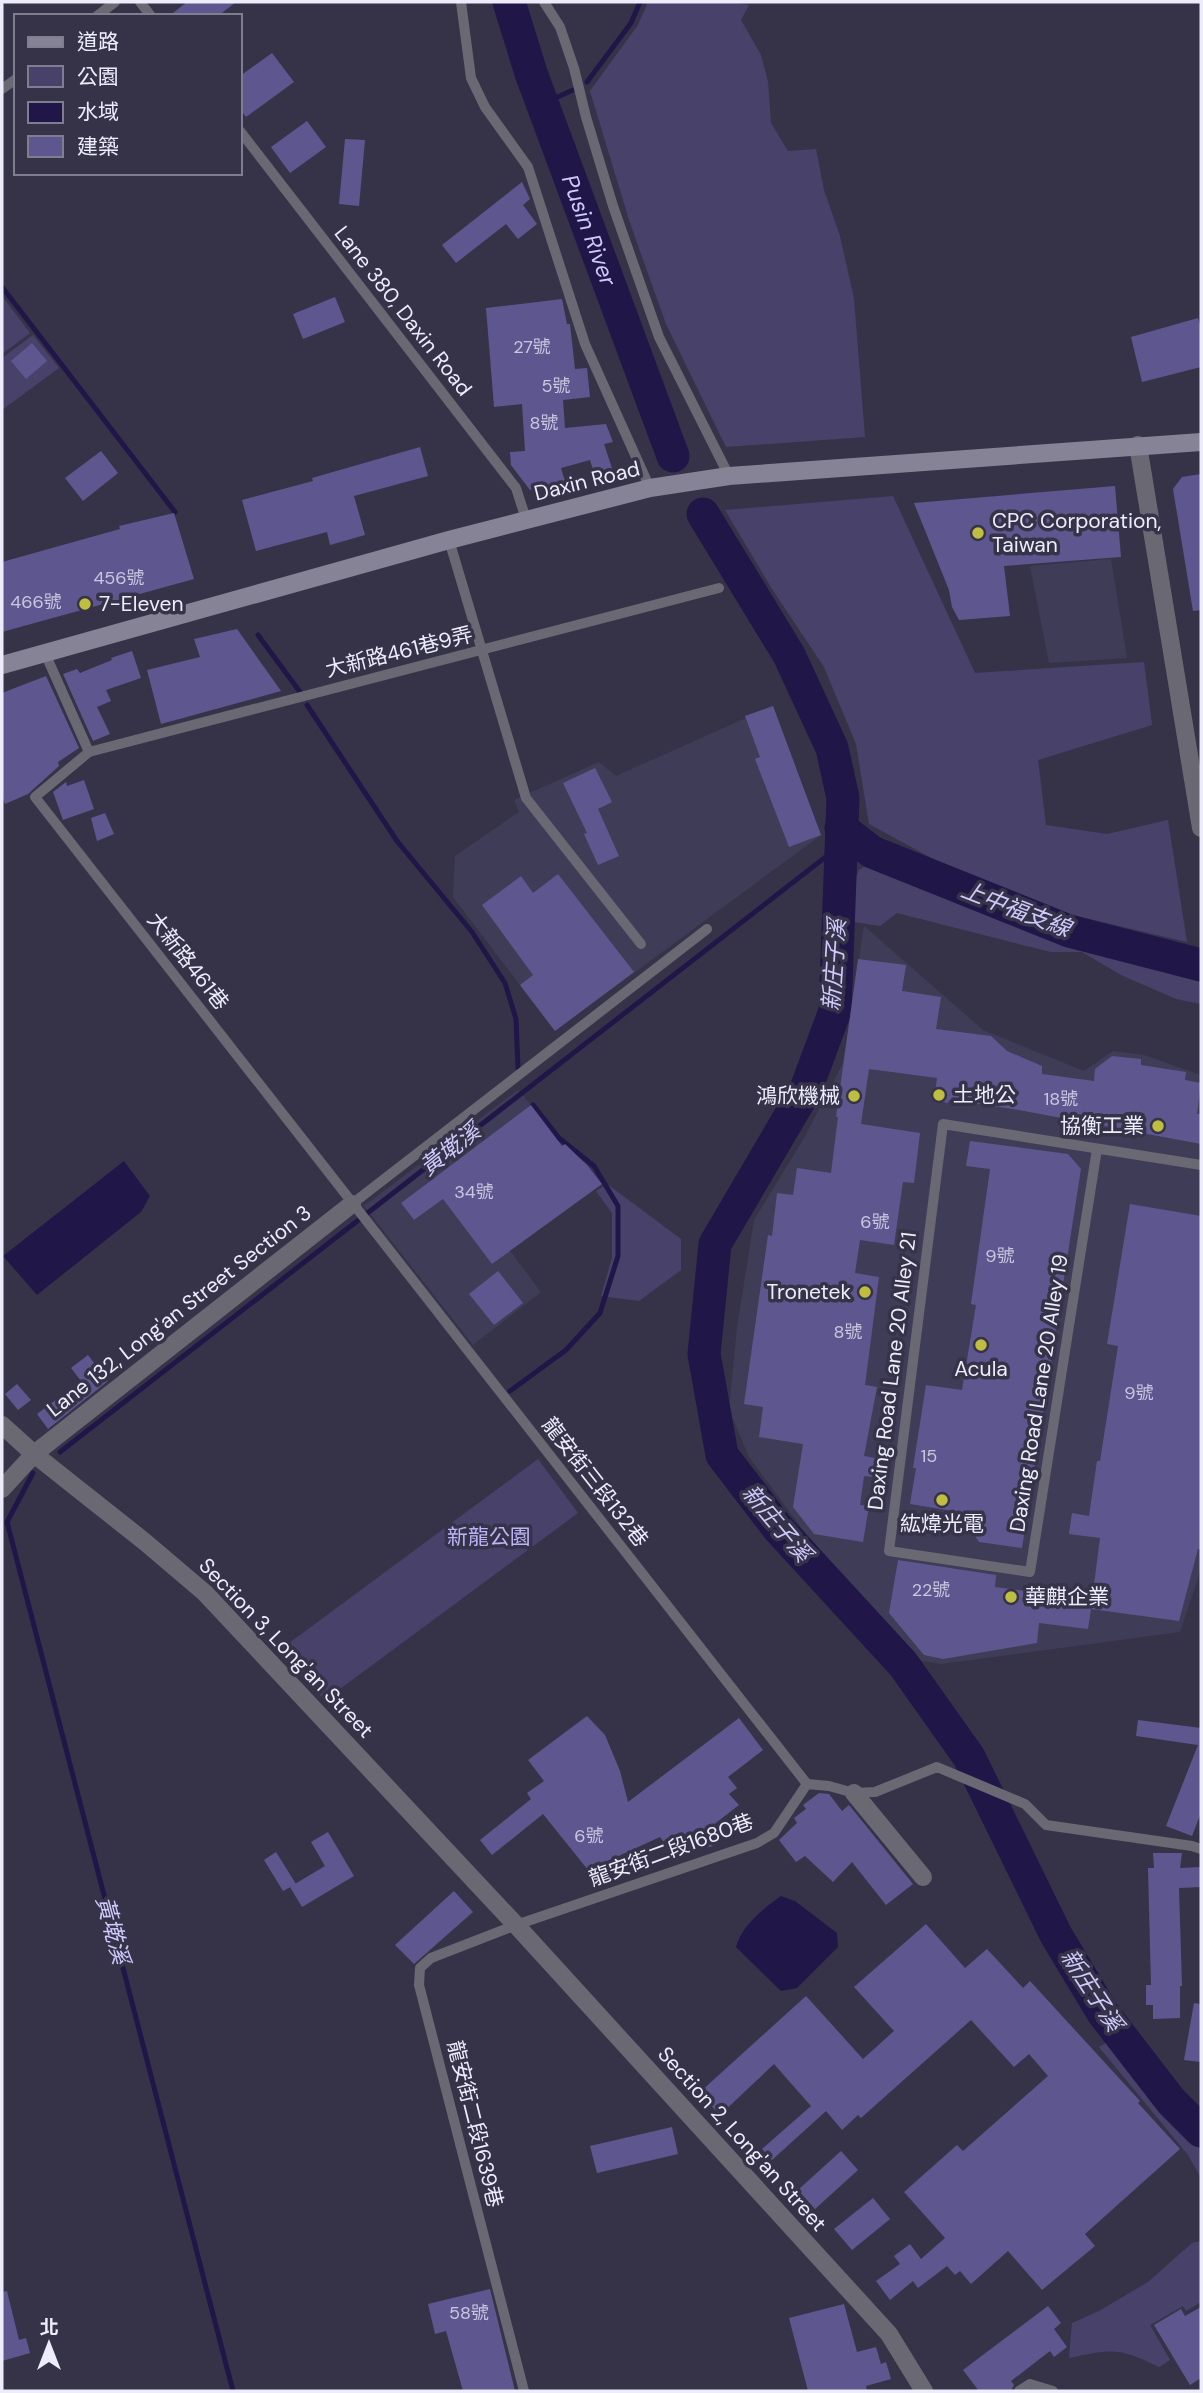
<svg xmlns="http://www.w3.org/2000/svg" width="1203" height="2393" font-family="'DM Sans','Noto Sans TC',sans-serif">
	<rect width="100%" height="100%" fill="#363349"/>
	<g fill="#3f3c58">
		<polygon points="1111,559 1127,658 1049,663 1030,566"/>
		<polygon points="773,706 821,835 555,1031 453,897 455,856 519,812 514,800 599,762 616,776"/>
		<polygon points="864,926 983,1030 1084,1071 1113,1051 1144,1055 1201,1075 1201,1569 1180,1632 941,1664 922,1661 883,1622 814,1545 749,1457 729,1409 737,1328 754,1220 803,1140 843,1063"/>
		<polygon points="518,1090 531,1105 401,1203 414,1220 443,1199 510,1251 541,1292 473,1345 364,1206"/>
	</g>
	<g fill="#48426b">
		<polygon points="648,2 731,2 749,5 741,20 761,55 768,82 771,123 788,151 816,149 824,190 840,236 854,299 865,437 726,447 666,324 630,223 590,91 638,25"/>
		<polygon points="2,296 30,333 2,354"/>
		<polygon points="33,335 59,368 2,410 2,358"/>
		<polygon points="893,496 975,673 1144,662 1152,725 1038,760 1046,825 1107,834 1168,820 1187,942 1051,910 950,868 869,824 856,744 824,667 772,589 725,510"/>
		<path d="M875 860C930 885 985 910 1044 928 1097 945 1151 956 1201 979V1004L1176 999 1121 975 1082 952H1051L897 913 880 926 854 922 850 894 859 870Z"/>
		<polygon points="607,1184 681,1239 681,1270 639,1301 601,1296 612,1258 612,1213 596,1191"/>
		<polygon points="538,1459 578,1513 325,1700 277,1652"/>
		<polygon points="1109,2041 1201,2149 1201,2178 1188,2155 1099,2047"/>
		<path d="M1201 2241V2302L1186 2311 1183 2306 1150 2325 1170 2360 1159 2367C1119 2347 1111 2349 1069 2358L1072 2323 1099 2311 1148 2282 1192 2243Z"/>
	</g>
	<g fill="#211648">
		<polygon points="124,1161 150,1196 141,1212 37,1295 3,1256"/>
		<path d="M781 1896 795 1901 837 1933 838 1947 797 1988 781 1991 736 1947C741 1926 764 1908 781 1896Z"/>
	</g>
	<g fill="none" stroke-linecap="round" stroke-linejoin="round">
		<g stroke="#211648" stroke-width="5">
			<polyline points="587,82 631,23 640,2"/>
			<polyline points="542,104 573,90"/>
			<polyline points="2,287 175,512"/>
			<polyline points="258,635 300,692"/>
			<polyline points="307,705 397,841 472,932 505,983 516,1019 518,1068"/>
			<polyline points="510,1391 566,1350 600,1313 618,1256 618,1206 594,1166 559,1138 533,1105"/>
			<polyline points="60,1452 841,845"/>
			<polyline points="33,1473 7,1522 233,2391"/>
		</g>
		<g stroke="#211648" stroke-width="33">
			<path id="s1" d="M509 2 531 73 673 456"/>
			<polyline points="703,514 789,655 832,748 843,798 835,1011 806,1089 715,1244 704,1354 722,1455 778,1528 903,1664 969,1757 1056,1935 1103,2013 1171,2101 1201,2131"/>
			<polyline points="841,828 872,852 1069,931 1201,965"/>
		</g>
	</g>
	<g fill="#5e578f">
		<polygon points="187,2 236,2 218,16 169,16"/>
		<polygon points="272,53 294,82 246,117 240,109 240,76"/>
		<polygon points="307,121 326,147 290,173 271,147"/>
		<polygon points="345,139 365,140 359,206 339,204"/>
		<polygon points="522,182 530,199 523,205 537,224 518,239 506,224 456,263 442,245"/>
		<polygon points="335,297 345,322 303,339 293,314"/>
		<polygon points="562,299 567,324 570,324 575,369 587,368 590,397 563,400 565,428 606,424 613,442 604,444 612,468 594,473 590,460 561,468 565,481 530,490 511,465 510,452 525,451 522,404 494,407 486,308"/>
		<polygon points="1198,318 1201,328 1201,367 1142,382 1131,337"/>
		<polygon points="32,343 47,361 26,379 11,361"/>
		<polygon points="420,447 428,476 354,496 365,535 330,545 327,532 256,551 242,500 313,481 312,478"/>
		<polygon points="101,451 118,473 83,501 65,478"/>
		<polygon points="1201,474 1201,610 1193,611 1173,489 1182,477"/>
		<polygon points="1115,486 1121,557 1004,566 1010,616 959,620 952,607 949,590 914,503"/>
		<polygon points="174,513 194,579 2,632 2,562 120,529 119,526"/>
		<polygon points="237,629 281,691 161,724 147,670 200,657 194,639"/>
		<polygon points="132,651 141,678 106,690 111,701 97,707 110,734 93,741 63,674 77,669 80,673 112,660 111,658"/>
		<polygon points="46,676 79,748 58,762 59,766 28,794 5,804 2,796 2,693"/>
		<polygon points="773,706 821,835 789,847 755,759 760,757 745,716"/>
		<polygon points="595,768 612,802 598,809 619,856 598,865 584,834 587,833 563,783"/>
		<polygon points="84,780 94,809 63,820 53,792 66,782 67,786"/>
		<polygon points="105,813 114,834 97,841 91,818"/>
		<polygon points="558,874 634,972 555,1031 520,985 533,975 482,905 521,876 533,893"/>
		<polygon points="858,959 906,965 902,991 941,997 936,1029 991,1036 1007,1051 1042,1066 1042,1074 1094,1081 1095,1069 1112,1056 1141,1059 1141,1065 1186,1072 1185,1080 1201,1083 1197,1114 1201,1114 1201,1144 1013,1109 949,1100 948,1103 934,1100 937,1078 869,1069 861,1124 920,1133 914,1183 903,1182 894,1245 860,1240 855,1273 879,1277 865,1385 877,1387 864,1456 880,1459 877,1477 864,1476 860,1505 869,1506 863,1542 814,1534 793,1507 803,1444 759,1437 763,1407 744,1404 768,1235 772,1236 777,1193 793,1195 797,1168 831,1173 838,1117 836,1117"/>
		<polygon points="531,1105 562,1146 565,1144 587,1165 602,1184 492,1264 443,1199 414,1220 401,1203"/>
		<polygon points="970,1141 1068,1154 1081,1169 1022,1548 979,1542 959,1512 910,1504 916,1468 913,1468 926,1385 962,1390 976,1305 971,1304 990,1169 966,1166"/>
		<polygon points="1130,1204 1201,1216 1201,1549 1198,1549 1179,1621 1091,1609 1088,1629 1039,1623 1037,1643 943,1659 924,1655 889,1613 898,1560 996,1575 995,1587 1057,1595 1058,1588 1093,1592 1100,1538 1069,1534 1072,1513 1089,1516 1097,1461 1100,1461 1118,1346 1107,1344"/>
		<polygon points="498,1271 523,1303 494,1325 469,1294"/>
		<polygon points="88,1355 108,1381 48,1429 37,1414 81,1381 71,1368"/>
		<polygon points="17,1384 31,1400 18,1410 5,1394"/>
		<polygon points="587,1716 605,1735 620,1771 628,1802 739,1718 763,1750 728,1777 737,1788 729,1794 739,1805 703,1833 713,1846 674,1856 660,1837 588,1870 543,1814 492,1855 480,1840 531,1799 527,1793 544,1781 528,1760"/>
		<polygon points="1138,1720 1201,1728 1201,1813 1192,1836 1166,1826 1198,1745 1136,1736"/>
		<polygon points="819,1793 829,1794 842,1811 849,1805 913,1884 886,1905 852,1862 833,1882 805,1856 796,1862 779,1840 797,1823 794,1818 806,1809 803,1805"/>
		<polygon points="328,1832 354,1876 302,1907 290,1887 325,1866 311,1842"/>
		<polygon points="276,1852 296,1884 283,1891 264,1860"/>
		<polygon points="1153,1853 1182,1853 1180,1868 1201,1867 1201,1887 1179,1888 1182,1986 1180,1986 1180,2018 1153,2019 1153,2005 1146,2005 1146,1985 1151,1985 1148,1868 1154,1868"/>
		<polygon points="454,1891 473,1912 414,1964 395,1945"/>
		<polygon points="926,1924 965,1968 987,1949 1023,1988 1030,1981 1140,2101 1138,2103 1180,2149 1085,2234 1095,2246 1042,2290 1008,2251 971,2284 960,2271 955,2275 947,2266 918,2288 913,2281 890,2300 876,2281 900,2264 894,2256 910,2244 921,2259 945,2238 904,2192 957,2145 963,2151 1048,2076 1029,2054 1014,2067 971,2020 861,2118 858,2115 842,2130 826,2111 772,2160 762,2149 811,2106 774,2064 720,2115 699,2093 806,1996 863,2059 894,2031 854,1987"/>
		<polygon points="1194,2003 1201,2004 1201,2062 1184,2060"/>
		<polygon points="672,2127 678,2154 597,2173 590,2146"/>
		<polygon points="841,2151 858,2170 815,2209 798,2190"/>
		<polygon points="873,2198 890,2219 852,2250 834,2229"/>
		<polygon points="490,2289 515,2391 463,2391 446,2331 435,2334 428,2304"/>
		<polygon points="7,2291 19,2340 26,2338 30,2353 2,2361 2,2292"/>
		<polygon points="844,2304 857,2352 876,2347 881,2364 886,2362 891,2379 866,2386 867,2391 808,2391 789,2318"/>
		<polygon points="1048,2306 1061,2323 1054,2329 1067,2347 1054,2357 1050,2351 1011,2381 1014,2385 1011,2391 979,2391 963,2370"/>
		<polygon points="1201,2307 1201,2378 1190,2385 1154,2325 1181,2309 1185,2316"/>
	</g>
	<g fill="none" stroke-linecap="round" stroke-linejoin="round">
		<g stroke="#696873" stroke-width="10">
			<polyline points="140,2 151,16"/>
			<polyline points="461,2 471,78 485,107 528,167 585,344 650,488"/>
			<polyline points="544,2 560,27 574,68 586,117 613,206 659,337 729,476"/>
			<polyline points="97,16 115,2"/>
			<polyline points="2,89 16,79"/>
			<polyline points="240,131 516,488 526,519"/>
			<polyline points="449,540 526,798 641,944"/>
			<polyline points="719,588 89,752 35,797 807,1784"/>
			<polyline points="44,651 89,752"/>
			<polyline points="1097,1149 1030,1572 889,1551 943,1124 1201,1165"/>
			<polyline points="352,1204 707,929"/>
			<polyline points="524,2391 419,1985 420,1968 431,1958 516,1925 757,1843 774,1833 807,1784 829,1786 854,1793 875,1792 937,1767 1025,1804 1046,1825 1192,1846 1201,1849"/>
			<polyline points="1019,2391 1030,2384 1053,2391"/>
		</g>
		<g stroke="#696873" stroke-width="18">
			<polyline points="2,1489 34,1454 352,1204"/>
			<polyline points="854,1793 923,1877"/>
		</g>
		<g stroke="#696873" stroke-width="18">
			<polyline points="1138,445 1201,828"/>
			<polyline points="2,1425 34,1454 145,1542 205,1593 516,1925 889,2334 924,2391"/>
		</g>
		<polyline stroke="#858395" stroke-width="18" points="2,665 449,540 650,488 729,476 1201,442"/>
	</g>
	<g fill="#bfbe41" stroke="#363349" stroke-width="2.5">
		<circle cx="978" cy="533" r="7"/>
		<circle cx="85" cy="604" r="7"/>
		<circle cx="939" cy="1095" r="7"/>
		<circle cx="854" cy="1096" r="7"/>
		<circle cx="1158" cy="1126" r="7"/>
		<circle cx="865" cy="1292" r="7"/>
		<circle cx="981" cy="1345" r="7"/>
		<circle cx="942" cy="1500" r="7"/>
		<circle cx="1011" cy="1597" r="7"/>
	</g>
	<g text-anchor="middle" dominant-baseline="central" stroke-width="7" stroke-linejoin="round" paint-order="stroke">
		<g font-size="18" fill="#c9c7e0">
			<text x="532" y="347">27號</text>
			<text x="556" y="386">5號</text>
			<text x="544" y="423">8號</text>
			<text x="119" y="578">456號</text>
			<text x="36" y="602">466號</text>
			<text x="1061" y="1099">18號</text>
			<text x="474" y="1192">34號</text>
			<text x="875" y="1222">6號</text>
			<text x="1000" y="1256">9號</text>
			<text x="848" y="1332">8號</text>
			<text x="1139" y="1393">9號</text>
			<text x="929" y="1456">15</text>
			<text x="931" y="1590">22號</text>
			<text x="589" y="1836">6號</text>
			<text x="469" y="2313">58號</text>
		</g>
		<g font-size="21" fill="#edecfb" stroke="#363349">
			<text transform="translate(403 311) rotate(52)">Lane 380, Daxin Road</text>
			<text transform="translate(587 481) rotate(-14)">Daxin Road</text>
			<text transform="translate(399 652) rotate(-14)">大新路461巷9弄</text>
			<text transform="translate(188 961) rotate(52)">大新路461巷</text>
			<text transform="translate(179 1311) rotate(-38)">Lane 132, Long'an Street Section 3</text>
			<text transform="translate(892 1371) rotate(-83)">Daxing Road Lane 20 Alley 21</text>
			<text transform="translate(1039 1393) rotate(-81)">Daxing Road Lane 20 Alley 19</text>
			<text transform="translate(595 1482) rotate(52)">龍安街三段132巷</text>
			<text transform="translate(286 1648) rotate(46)">Section 3, Long'an Street</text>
			<text transform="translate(671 1850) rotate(-20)">龍安街二段1680巷</text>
			<text transform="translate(475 2124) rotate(76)">龍安街二段1639巷</text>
			<text transform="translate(742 2139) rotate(48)">Section 2, Long'an Street</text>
		</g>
		<g font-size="21" fill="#edecfb" stroke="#363349" text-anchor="start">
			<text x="992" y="521">CPC Corporation,<tspan x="992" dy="24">Taiwan</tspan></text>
			<text x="99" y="604">7-Eleven</text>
			<text x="953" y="1095">土地公</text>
			<text x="840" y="1096" text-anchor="end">鴻欣機械</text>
			<text x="1144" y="1126" text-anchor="end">協衡工業</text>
			<text x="851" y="1292" text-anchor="end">Tronetek</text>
			<text x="981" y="1369" text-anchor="middle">Acula</text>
			<text x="942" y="1524" text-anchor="middle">紘煒光電</text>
			<text x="1025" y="1597">華麒企業</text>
		</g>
		<g font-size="21" fill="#bbb4f8" stroke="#363349">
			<text x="489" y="1537">新龍公園</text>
		</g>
		<g font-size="23" font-style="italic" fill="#cfcafd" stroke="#363349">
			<text stroke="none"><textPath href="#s1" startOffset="242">Pusin River</textPath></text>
			<text transform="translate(1016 909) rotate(21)">上中福支線</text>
			<text transform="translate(834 965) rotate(-86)">新庄子溪</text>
			<text transform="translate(450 1149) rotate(-38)">黃墘溪</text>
			<text transform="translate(777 1523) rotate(50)">新庄子溪</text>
			<text transform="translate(113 1930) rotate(75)">黃墘溪</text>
			<text transform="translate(1092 1990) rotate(57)">新庄子溪</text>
		</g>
	</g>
	<rect width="1203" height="2393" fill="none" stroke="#edecfb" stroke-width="7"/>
	<rect x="14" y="14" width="228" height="161" fill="#363349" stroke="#7f7d90" stroke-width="2"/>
	<rect x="28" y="37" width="35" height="10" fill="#858395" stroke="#7f7d90" stroke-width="2"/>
	<text x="77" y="49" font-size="21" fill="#edecfb">道路</text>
	<rect x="28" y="66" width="35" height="21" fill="#48426b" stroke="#7f7d90" stroke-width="2"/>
	<text x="77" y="84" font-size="21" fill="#edecfb">公園</text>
	<rect x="28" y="102" width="35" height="21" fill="#211648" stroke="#7f7d90" stroke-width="2"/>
	<text x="77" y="119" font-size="21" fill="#edecfb">水域</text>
	<rect x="28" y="136" width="35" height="21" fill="#5e578f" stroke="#7f7d90" stroke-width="2"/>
	<text x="77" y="154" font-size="21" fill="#edecfb">建築</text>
	<g transform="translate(49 2344)" stroke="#363349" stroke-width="5" paint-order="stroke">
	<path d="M0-5L12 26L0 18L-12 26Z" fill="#edecfb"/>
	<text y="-10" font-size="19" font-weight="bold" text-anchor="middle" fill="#edecfb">北</text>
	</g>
</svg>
